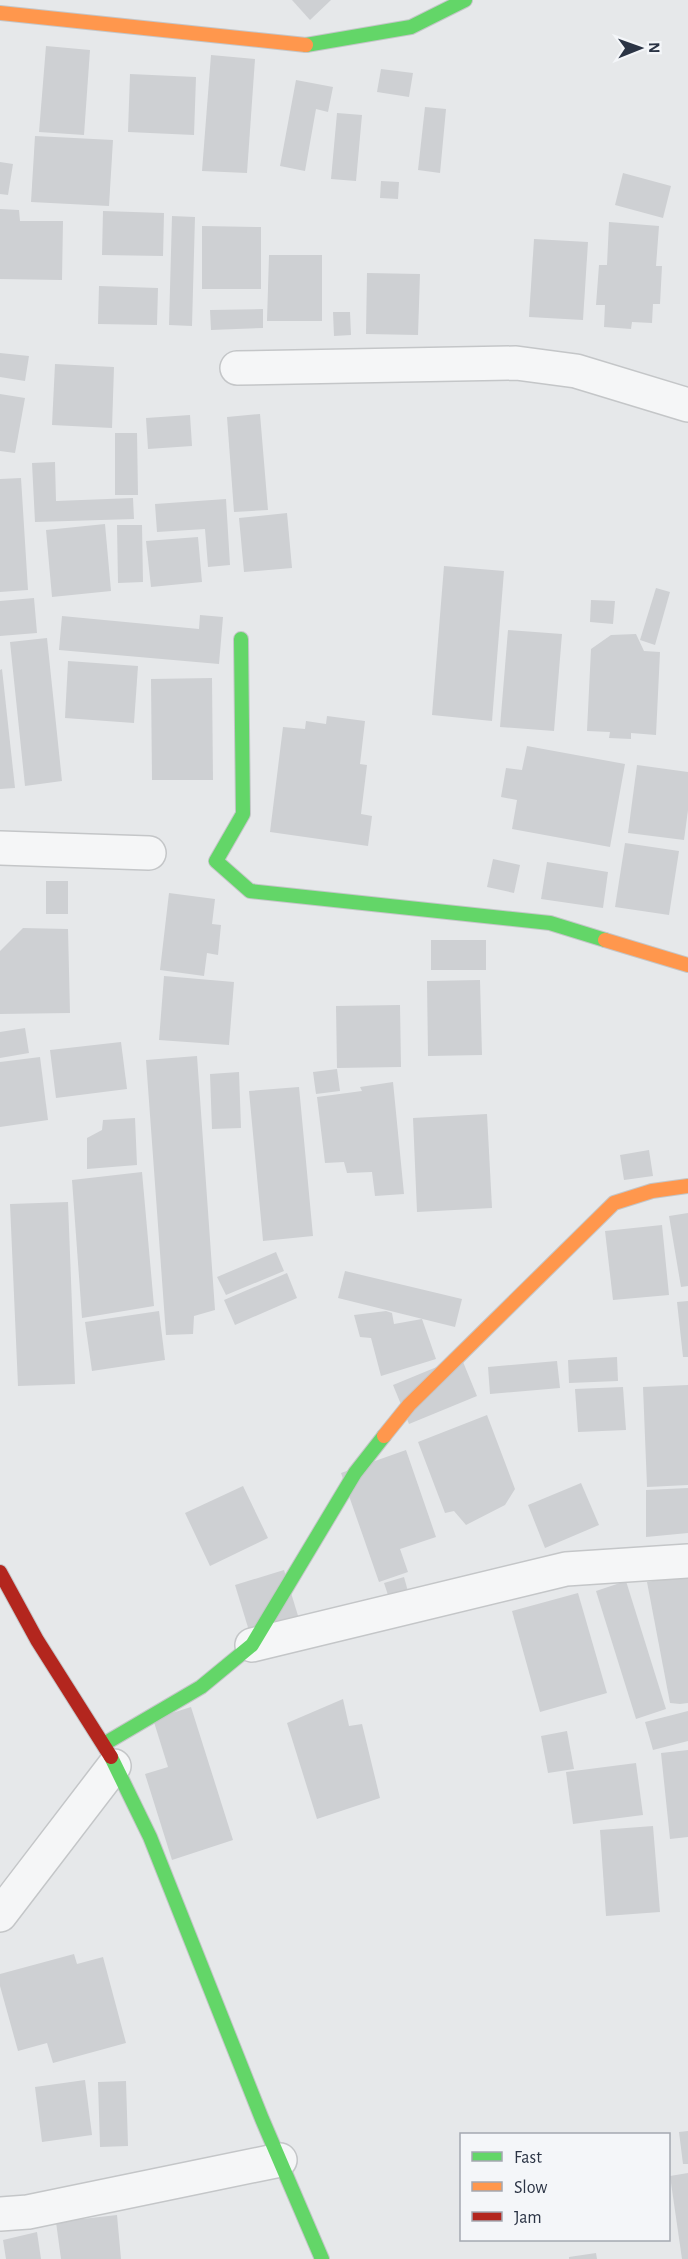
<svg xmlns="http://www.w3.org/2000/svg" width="688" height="2259" font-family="'Alegreya Sans',sans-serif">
	<rect width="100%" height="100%" fill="#e6e8ea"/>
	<g fill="#ced0d3">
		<polygon points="292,0 331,0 310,20"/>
		<polygon points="46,46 90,50 84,135 39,132"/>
		<polygon points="211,55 255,59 247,173 202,171"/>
		<polygon points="381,69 413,73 409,97 377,92"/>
		<polygon points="130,74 196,77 194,135 128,132"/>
		<polygon points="296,80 333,87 328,112 316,109 305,171 280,166"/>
		<polygon points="425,107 446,109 440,173 418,170"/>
		<polygon points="337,113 362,115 356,181 331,179"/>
		<polygon points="35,136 113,140 109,206 31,202"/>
		<polygon points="0,162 13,164 8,195 0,194"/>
		<polygon points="623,173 671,186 663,218 615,205"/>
		<polygon points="381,181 399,182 398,199 380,198"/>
		<polygon points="0,209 19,210 20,221 63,221 62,280 0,279"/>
		<polygon points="103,211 164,213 163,256 102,255"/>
		<polygon points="172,216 195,217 192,326 169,325"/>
		<polygon points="609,222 659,226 656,266 662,266 660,304 653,304 652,323 632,322 631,329 604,327 605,305 596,305 599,265 607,265"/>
		<polygon points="202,226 261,227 261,289 202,289"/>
		<polygon points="534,239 588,242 583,320 529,317"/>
		<polygon points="269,255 322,255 322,321 267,321"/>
		<polygon points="367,273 420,274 418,335 366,334"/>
		<polygon points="99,286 158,288 157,325 98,324"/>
		<polygon points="263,309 263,328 211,330 210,310"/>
		<polygon points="333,312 350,312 351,335 334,336"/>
		<polygon points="0,353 29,356 25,381 0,377"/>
		<polygon points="55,364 114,367 112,428 52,425"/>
		<polygon points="0,394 25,398 15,453 0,451"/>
		<polygon points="260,414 268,510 234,512 227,417"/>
		<polygon points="190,415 192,446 148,449 146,418"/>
		<polygon points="115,433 137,433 138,495 115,495"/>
		<polygon points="55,462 56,501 133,498 134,519 35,522 32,463"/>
		<polygon points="21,478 28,590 0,592 0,479"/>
		<polygon points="226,499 230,565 208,567 205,529 157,532 155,504"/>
		<polygon points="287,513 292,568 244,572 239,518"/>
		<polygon points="105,524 111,591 52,597 46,530"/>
		<polygon points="117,525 142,525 143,582 118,583"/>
		<polygon points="198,537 202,582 151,587 146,541"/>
		<polygon points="444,566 504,571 492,721 432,715"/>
		<polygon points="656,588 670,592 655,645 640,640"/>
		<polygon points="34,598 37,633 0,636 0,601"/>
		<polygon points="591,600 615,601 613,624 590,622"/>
		<polygon points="200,615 223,617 219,664 59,650 62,616 199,629"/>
		<polygon points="508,630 562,634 554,731 500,727"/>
		<polygon points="636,634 644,651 660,652 656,735 631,733 631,739 609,738 610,732 587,731 591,649 611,635"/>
		<polygon points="47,638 62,781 25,786 10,642"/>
		<polygon points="68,661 138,666 134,723 65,718"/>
		<polygon points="2,669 15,788 0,789 0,670"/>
		<polygon points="212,678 213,780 152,780 151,679"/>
		<polygon points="327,716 365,721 360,764 367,765 361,814 372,816 368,846 270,832 283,727 305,729 306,721 326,724"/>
		<polygon points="527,746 625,764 610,847 512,829 517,800 501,797 506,768 522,770"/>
		<polygon points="637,765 688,772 688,810 684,840 628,833"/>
		<polygon points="625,843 679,851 669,915 615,907"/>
		<polygon points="493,859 520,865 514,893 487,887"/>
		<polygon points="547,862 608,872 603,908 541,899"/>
		<rect x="46" y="881" width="22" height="33"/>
		<polygon points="169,893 215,899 212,924 221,925 218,955 207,953 204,976 160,970"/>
		<polygon points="23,928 68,929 70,1013 0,1014 0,951"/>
		<rect x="431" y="940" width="55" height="30"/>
		<polygon points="164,976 234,982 229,1045 159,1040"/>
		<polygon points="480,980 482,1055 428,1056 427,981"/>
		<polygon points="400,1005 401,1067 337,1068 336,1006"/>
		<polygon points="25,1028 29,1053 0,1058 0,1032"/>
		<polygon points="121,1042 127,1089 56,1098 50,1050"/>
		<polygon points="197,1056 215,1310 194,1316 193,1334 166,1335 146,1060"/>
		<polygon points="40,1057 48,1120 0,1127 0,1062"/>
		<polygon points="337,1069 340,1091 316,1094 313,1072"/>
		<polygon points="239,1072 241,1128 212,1129 210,1074"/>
		<polygon points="393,1082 404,1194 375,1196 372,1172 347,1173 344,1162 325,1163 317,1097 362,1091 360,1087"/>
		<polygon points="299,1087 313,1236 263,1241 249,1091"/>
		<polygon points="487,1114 492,1208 417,1212 413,1118"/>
		<polygon points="135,1118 137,1165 87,1169 87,1138 102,1130 103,1120"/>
		<polygon points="649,1150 653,1176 624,1180 620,1155"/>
		<polygon points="142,1172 154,1306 82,1318 72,1180"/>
		<polygon points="68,1202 75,1384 18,1386 10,1204"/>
		<polygon points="688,1213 688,1286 681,1287 669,1216"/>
		<polygon points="662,1225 669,1295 613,1300 605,1231"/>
		<polygon points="276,1252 284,1271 226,1295 217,1277"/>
		<polygon points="345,1271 462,1299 455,1327 338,1298"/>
		<polygon points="287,1273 297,1298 235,1325 224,1300"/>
		<polygon points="688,1301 688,1357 683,1357 677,1302"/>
		<polygon points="159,1311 165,1360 92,1371 85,1322"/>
		<polygon points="386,1311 392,1313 394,1324 422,1319 436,1359 381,1376 371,1338 360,1337 354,1315"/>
		<polygon points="461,1357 477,1396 409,1424 393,1385"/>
		<polygon points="617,1357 618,1381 569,1383 568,1360"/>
		<polygon points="557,1361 560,1388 490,1394 488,1367"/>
		<polygon points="688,1385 688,1485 647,1487 643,1387"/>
		<polygon points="623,1387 626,1430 578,1432 575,1389"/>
		<polygon points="487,1415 515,1489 505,1505 466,1525 454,1511 445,1513 418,1442"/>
		<polygon points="406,1450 436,1537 400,1549 408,1572 379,1582 341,1473"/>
		<polygon points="581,1483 599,1525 545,1548 528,1505"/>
		<polygon points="243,1486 268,1538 210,1566 185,1513"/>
		<polygon points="688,1488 688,1533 646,1537 646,1490"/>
		<polygon points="284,1570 299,1619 250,1634 235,1585"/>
		<polygon points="688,1575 688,1703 680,1704 670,1703 647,1582"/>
		<polygon points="404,1577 409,1595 390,1601 384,1583"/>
		<polygon points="626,1581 666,1709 636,1719 596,1591"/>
		<polygon points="578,1593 607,1693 540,1712 512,1611"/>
		<polygon points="343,1699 349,1726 362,1724 380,1798 317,1819 287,1723"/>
		<polygon points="191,1707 233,1840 172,1860 145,1774 168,1767 153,1719"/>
		<polygon points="688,1711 688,1741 653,1750 645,1722"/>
		<polygon points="567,1731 574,1769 548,1773 541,1736"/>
		<polygon points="688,1750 688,1837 670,1839 661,1753"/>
		<polygon points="636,1763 643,1815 573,1824 566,1772"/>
		<polygon points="653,1826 660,1912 606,1916 600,1830"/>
		<polygon points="74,1954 77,1964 103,1957 126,2043 53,2063 47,2043 18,2051 0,1986 0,1974"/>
		<polygon points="85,2080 92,2135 42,2142 35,2087"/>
		<polygon points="126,2081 128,2146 100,2147 98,2082"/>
		<polygon points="688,2131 688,2164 683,2164 679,2132"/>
		<polygon points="688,2173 688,2259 682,2259 670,2176"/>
		<polygon points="117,2215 121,2259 61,2259 56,2222"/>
		<polygon points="37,2232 41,2259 6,2259 3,2240"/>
		<polygon points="596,2253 597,2259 569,2259 569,2257"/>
	</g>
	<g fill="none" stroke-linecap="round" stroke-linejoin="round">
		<defs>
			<g id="street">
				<polyline points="237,368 516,363 576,371 688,405"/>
				<polyline points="0,848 149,853"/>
				<polyline points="252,1645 566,1569 688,1561"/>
				<polyline points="0,1915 114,1766"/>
				<polyline points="0,2214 28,2212 280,2160"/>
			</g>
			<g id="fast">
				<polyline points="306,45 411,27 465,0"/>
				<polyline points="241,639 243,814 216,861 250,891 550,923 605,940"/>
				<polyline points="104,1744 201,1687 252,1645 355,1473 384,1436"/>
				<polyline points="111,1757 150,1837 262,2119 322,2259"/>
			</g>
			<g id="slow">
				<polyline points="0,13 306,45"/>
				<polyline points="605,940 688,965"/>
				<polyline points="384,1436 409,1405 614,1203 652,1191 688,1186"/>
			</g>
			<polyline id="jam" points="0,1572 37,1640 111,1757"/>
		</defs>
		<use href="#street" stroke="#c4c6c8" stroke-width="36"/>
		<use href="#fast" stroke="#c4c6c8" stroke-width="16"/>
		<use href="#slow" stroke="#c4c6c8" stroke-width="16"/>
		<use href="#jam" stroke="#c4c6c8" stroke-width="16"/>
		<use href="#street" stroke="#f5f6f7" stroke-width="33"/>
		<use href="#fast" stroke="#63d668" stroke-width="14"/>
		<use href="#slow" stroke="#ff974d" stroke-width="14"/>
		<use href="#jam" stroke="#b3261e" stroke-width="14"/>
	</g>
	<rect x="460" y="2133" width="210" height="108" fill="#f4f6f9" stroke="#a4a8b1" stroke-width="1.5"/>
	<rect x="472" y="2152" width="30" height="9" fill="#63d668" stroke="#a4a8b1" stroke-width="1.5"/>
	<text x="514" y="2163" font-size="18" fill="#2b3445">Fast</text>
	<rect x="472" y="2182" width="30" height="9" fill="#ff974d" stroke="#a4a8b1" stroke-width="1.5"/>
	<text x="514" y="2193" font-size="18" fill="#2b3445">Slow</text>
	<rect x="472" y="2212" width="30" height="9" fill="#b3261e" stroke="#a4a8b1" stroke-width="1.5"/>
	<text x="514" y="2223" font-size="18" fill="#2b3445">Jam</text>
	<g transform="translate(640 48) rotate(89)" stroke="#f4f6f9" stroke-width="4.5" paint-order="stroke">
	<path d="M0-4.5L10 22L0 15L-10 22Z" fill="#2b3445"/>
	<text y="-9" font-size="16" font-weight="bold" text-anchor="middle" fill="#2b3445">N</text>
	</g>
</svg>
